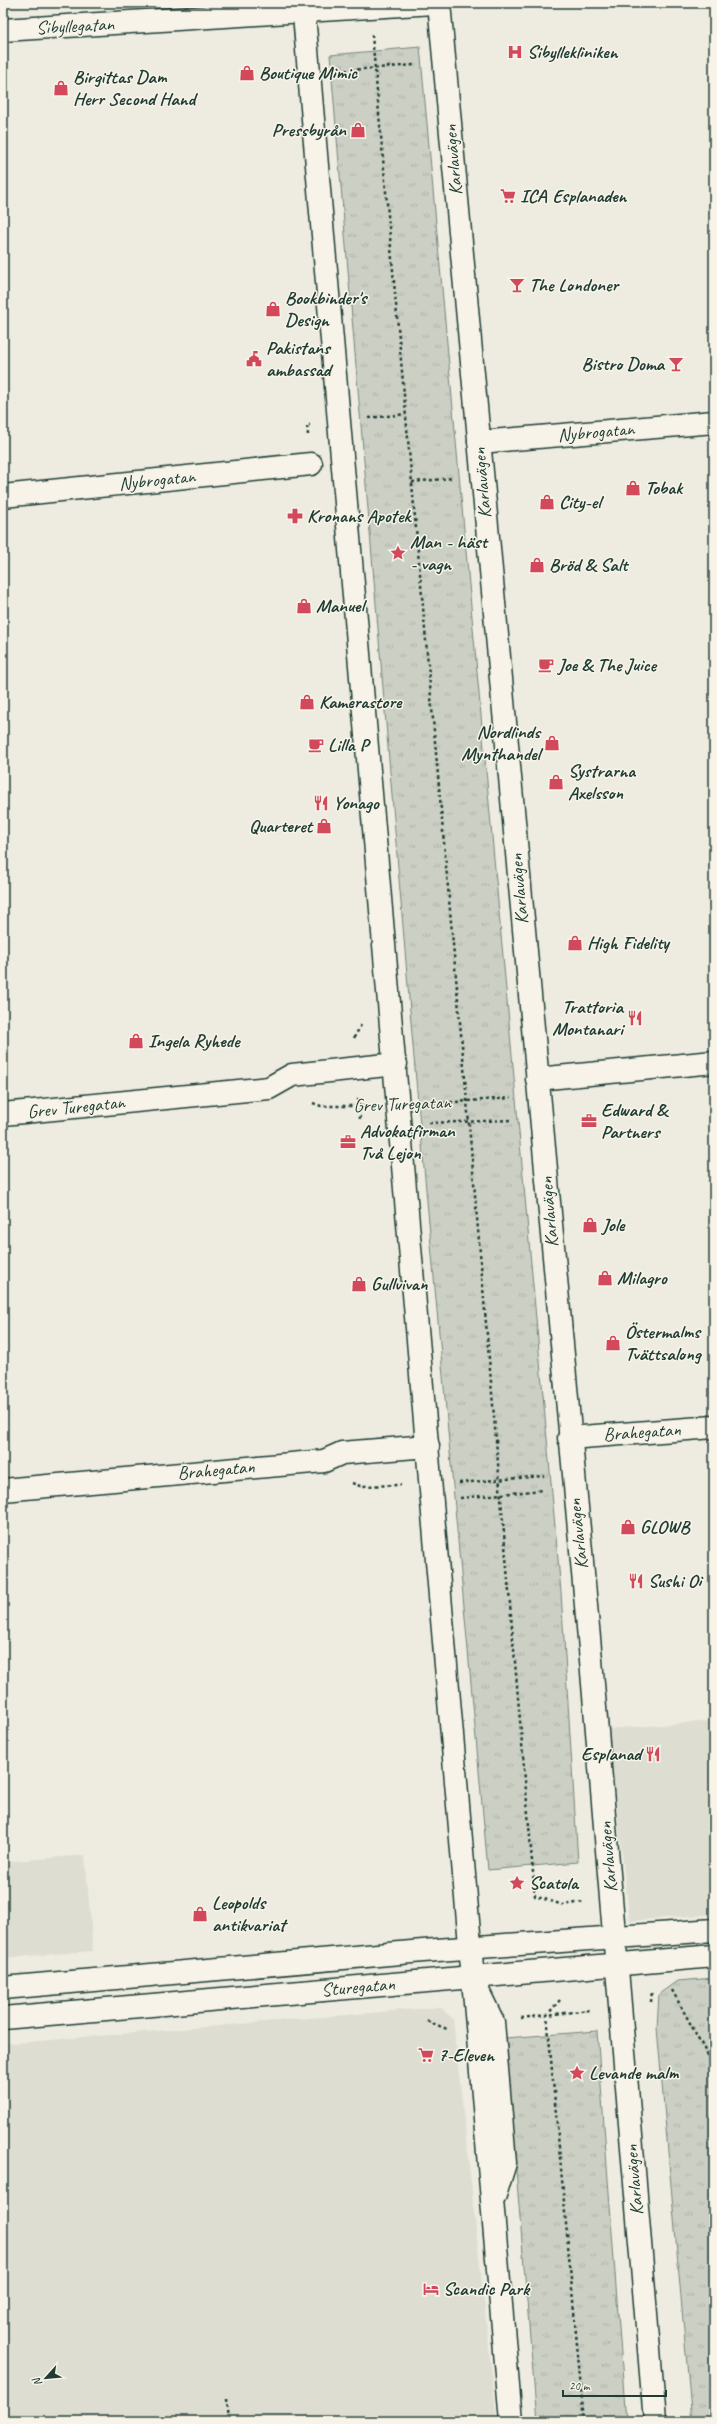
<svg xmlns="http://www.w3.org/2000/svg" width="717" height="2424" font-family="Caveat,sans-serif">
	<defs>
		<pattern id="park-tufts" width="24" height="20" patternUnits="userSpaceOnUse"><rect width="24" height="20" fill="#cccfc4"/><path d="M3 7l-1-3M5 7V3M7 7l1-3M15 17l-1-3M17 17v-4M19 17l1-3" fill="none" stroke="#afb3a9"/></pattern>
	</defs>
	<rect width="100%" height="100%" fill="#eeece1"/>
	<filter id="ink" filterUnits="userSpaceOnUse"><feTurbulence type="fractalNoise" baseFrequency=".025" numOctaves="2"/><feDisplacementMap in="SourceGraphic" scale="8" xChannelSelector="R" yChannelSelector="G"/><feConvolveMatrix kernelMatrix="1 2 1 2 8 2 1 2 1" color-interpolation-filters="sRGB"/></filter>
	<g filter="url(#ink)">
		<g fill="#ddddd2">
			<polygon points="714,1721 714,1914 630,1921 607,1729"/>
			<polygon points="85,1855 93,1951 3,1958 3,1862"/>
			<polygon points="440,2007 453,2019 497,2421 81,2421 81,2416 3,2421 3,2044"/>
		</g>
		<g fill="url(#park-tufts)" stroke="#76867c">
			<polygon points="420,47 561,1592 578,1862 488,1870 414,1058 330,55"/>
			<polygon points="714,1978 714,2421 692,2421 657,2028 659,1994 677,1981"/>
			<polygon points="597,2031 626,2421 537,2421 505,2038"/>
		</g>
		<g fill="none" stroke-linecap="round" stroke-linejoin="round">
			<defs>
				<g id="minor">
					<polyline points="303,3 511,2421"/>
					<polyline points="439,3 591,1660 655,2421"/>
					<polyline points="3,30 434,3"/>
					<polyline points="479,442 714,422"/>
					<polyline points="3,496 311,464"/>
					<polyline points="537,1079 714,1062"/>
					<polyline points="3,1114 269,1088 292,1075 396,1064"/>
					<polyline points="569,1438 714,1427"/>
					<polyline points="3,1490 324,1461 342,1453 428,1446"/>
					<polyline points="3,1988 423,1951 714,1930"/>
					<polyline points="477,1989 493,2022 505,2163 495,2195"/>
					<polyline points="3,2018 714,1956"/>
				</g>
			</defs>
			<use href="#minor" stroke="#1f3d34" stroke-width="25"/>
			<g stroke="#1f3d34" stroke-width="2.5" stroke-dasharray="3 3" stroke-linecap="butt">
				<polyline points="372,35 467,1101 535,1896 563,1905 583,1902"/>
				<polyline points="339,71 415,65"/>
				<polyline points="369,418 406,414"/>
				<polyline points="308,435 307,425 310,425"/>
				<polyline points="412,482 453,478"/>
				<polyline points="354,1038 361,1025"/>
				<polyline points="358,1098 360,1119"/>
				<polyline points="313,1103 321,1106 369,1106"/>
				<polyline points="426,1104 511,1098"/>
				<polyline points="429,1123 512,1120"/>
				<polyline points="352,1483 360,1486 401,1485"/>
				<polyline points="459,1483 544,1476"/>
				<polyline points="460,1498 543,1490"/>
				<polyline points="672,1990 714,2067"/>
				<polyline points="560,2000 547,2015 584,2421"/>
				<polyline points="651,2002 652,1991"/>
				<polyline points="521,2018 590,2010"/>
				<polyline points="427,2021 447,2029"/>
				<polyline points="227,2399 229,2421"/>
			</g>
			<use href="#minor" stroke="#f7f3e8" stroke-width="22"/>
		</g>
	</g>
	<defs>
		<symbol id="hospital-bare" viewBox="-9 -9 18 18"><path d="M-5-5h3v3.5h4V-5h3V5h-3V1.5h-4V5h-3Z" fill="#d1495b" stroke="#f7f3e8" stroke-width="2.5" paint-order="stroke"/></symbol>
		<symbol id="shop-bare" viewBox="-9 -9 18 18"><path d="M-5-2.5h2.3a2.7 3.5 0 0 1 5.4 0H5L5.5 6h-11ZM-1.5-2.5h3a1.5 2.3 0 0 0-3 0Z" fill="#d1495b" stroke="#f7f3e8" stroke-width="2.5" paint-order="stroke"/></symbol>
		<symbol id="supermarket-bare" viewBox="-9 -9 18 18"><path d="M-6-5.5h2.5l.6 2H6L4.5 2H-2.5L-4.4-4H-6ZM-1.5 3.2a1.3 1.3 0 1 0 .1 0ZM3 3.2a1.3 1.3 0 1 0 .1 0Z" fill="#d1495b" stroke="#f7f3e8" stroke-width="2.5" paint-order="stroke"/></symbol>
		<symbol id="bar-bare" viewBox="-9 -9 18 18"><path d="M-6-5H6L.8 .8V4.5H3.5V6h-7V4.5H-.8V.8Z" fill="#d1495b" stroke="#f7f3e8" stroke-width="2.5" paint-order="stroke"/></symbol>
		<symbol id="civic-bare" viewBox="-9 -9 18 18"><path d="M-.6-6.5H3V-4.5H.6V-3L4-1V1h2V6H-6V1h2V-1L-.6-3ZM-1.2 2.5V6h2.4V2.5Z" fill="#d1495b" stroke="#f7f3e8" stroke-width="2.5" paint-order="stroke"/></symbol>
		<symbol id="pharmacy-bare" viewBox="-9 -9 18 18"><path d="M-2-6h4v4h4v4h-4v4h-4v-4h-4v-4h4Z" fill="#d1495b" stroke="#f7f3e8" stroke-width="2.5" paint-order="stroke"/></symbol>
		<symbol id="sight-bare" viewBox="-9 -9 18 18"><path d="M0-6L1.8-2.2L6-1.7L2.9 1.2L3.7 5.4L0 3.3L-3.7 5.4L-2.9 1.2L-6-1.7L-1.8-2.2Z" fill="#d1495b" stroke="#f7f3e8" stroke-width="2.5" paint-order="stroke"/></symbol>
		<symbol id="cafe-bare" viewBox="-9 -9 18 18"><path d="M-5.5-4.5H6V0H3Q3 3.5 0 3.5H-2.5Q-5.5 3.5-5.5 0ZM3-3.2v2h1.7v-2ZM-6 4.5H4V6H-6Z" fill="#d1495b" stroke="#f7f3e8" stroke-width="2.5" paint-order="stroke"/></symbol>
		<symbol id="restaurant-bare" viewBox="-9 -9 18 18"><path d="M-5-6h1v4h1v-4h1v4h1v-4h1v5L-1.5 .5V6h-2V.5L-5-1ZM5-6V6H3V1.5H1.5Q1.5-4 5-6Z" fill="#d1495b" stroke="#f7f3e8" stroke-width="2.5" paint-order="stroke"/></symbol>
		<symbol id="office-bare" viewBox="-9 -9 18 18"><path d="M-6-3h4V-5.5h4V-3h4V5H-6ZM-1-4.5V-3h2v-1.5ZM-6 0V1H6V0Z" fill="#d1495b" stroke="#f7f3e8" stroke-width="2.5" paint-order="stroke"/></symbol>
		<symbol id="hotel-bare" viewBox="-9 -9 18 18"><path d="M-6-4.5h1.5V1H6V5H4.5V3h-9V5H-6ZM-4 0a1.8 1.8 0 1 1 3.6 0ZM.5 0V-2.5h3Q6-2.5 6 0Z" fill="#d1495b" stroke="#f7f3e8" stroke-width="2.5" paint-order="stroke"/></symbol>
	</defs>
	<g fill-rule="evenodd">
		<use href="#hospital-bare" x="504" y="41" width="22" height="22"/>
		<use href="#shop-bare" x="236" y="62" width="22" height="22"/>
		<use href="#shop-bare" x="50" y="77" width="22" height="22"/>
		<use href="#shop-bare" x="347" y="119" width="22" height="22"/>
		<use href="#supermarket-bare" x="497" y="185" width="22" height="22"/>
		<use href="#bar-bare" x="506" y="274" width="22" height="22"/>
		<use href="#shop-bare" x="262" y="298" width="22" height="22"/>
		<use href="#civic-bare" x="243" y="348" width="22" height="22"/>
		<use href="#bar-bare" x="665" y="353" width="22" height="22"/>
		<use href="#shop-bare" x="622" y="477" width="22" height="22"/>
		<use href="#shop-bare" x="536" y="491" width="22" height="22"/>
		<use href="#pharmacy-bare" x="284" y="505" width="22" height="22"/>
		<use href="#sight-bare" x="387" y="542" width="22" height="22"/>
		<use href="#shop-bare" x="526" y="554" width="22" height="22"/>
		<use href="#shop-bare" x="293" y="595" width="22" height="22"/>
		<use href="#cafe-bare" x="535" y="654" width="22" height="22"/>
		<use href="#shop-bare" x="296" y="691" width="22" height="22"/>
		<use href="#shop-bare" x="541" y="732" width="22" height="22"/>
		<use href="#cafe-bare" x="305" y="734" width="22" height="22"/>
		<use href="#shop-bare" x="545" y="771" width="22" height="22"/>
		<use href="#restaurant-bare" x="310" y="792" width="22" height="22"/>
		<use href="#shop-bare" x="313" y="815" width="22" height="22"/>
		<use href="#shop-bare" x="564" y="932" width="22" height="22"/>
		<use href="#restaurant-bare" x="624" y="1007" width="22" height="22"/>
		<use href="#shop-bare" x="125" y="1030" width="22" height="22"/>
		<use href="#office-bare" x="578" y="1110" width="22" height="22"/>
		<use href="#office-bare" x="337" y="1131" width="22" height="22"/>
		<use href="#shop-bare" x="579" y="1214" width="22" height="22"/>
		<use href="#shop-bare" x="594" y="1267" width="22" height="22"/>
		<use href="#shop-bare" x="348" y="1273" width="22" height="22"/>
		<use href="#shop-bare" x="602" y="1332" width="22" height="22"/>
		<use href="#shop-bare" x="617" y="1516" width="22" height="22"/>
		<use href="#restaurant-bare" x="625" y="1570" width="22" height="22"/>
		<use href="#restaurant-bare" x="642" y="1743" width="22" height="22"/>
		<use href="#sight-bare" x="506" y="1872" width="22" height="22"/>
		<use href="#shop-bare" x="189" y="1903" width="22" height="22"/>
		<use href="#supermarket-bare" x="415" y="2044" width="22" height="22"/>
		<use href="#sight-bare" x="566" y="2062" width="22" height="22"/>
		<use href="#hotel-bare" x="420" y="2278" width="22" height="22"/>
	</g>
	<g text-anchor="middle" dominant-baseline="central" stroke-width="3" stroke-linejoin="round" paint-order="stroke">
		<g font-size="19" fill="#1f3d34" stroke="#f7f3e8">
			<text transform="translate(75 26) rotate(-3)">Sibyllegatan</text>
			<text transform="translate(453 160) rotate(-95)">Karlavägen</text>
			<text transform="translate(596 432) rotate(-5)">Nybrogatan</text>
			<text transform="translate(157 480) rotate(-6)">Nybrogatan</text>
			<text transform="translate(482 483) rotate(-95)">Karlavägen</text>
			<text transform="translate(519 889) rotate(-95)">Karlavägen</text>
			<text transform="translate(402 1104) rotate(-2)">Grev Turegatan</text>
			<text transform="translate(76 1107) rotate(-6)">Grev Turegatan</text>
			<text transform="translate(549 1212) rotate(-95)">Karlavägen</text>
			<text transform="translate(642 1432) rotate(-4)">Brahegatan</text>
			<text transform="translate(216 1470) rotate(-5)">Brahegatan</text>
			<text transform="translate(578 1534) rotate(-96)">Karlavägen</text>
			<text transform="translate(608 1857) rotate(-95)">Karlavägen</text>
			<text transform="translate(358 1987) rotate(-5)">Sturegatan</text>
			<text transform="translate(634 2180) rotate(-95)">Karlavägen</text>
		</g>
		<g font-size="19" font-weight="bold" fill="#1f3d34" stroke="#f7f3e8" text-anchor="start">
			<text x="527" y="52">Sibyllekliniken</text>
			<text x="259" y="73">Boutique Mimic</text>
			<text x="73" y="77">Birgittas Dam<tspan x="73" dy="22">Herr Second Hand</tspan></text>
			<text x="346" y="130" text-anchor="end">Pressbyrån</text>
			<text x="520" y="196">ICA Esplanaden</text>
			<text x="529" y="285">The Londoner</text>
			<text x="285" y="298">Bookbinder's<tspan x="285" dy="22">Design</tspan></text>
			<text x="266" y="348">Pakistans<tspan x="266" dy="22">ambassad</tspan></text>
			<text x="664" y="364" text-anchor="end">Bistro Doma</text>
			<text x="645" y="488">Tobak</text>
			<text x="559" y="502">City-el</text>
			<text x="307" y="516">Kronans Apotek</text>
			<text x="410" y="542">Man - häst<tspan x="410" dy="22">- vagn</tspan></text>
			<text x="549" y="565">Bröd &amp; Salt</text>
			<text x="316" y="606">Manuel</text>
			<text x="558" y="665">Joe &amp; The Juice</text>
			<text x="319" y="702">Kamerastore</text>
			<text x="540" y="732" text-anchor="end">Nordlinds<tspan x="540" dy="22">Mynthandel</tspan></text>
			<text x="328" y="745">Lilla P</text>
			<text x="568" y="771">Systrarna<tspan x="568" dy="22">Axelsson</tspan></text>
			<text x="333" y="803">Yonago</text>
			<text x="312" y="826" text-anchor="end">Quarteret</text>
			<text x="587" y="943">High Fidelity</text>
			<text x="623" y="1007" text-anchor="end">Trattoria<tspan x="623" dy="22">Montanari</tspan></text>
			<text x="148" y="1041">Ingela Ryhede</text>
			<text x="601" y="1110">Edward &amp;<tspan x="601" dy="22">Partners</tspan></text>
			<text x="360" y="1131">Advokatfirman<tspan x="360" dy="22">Två Lejon</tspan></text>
			<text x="602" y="1225">Jole</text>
			<text x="617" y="1278">Milagro</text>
			<text x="371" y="1284">Gullvivan</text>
			<text x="625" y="1332">Östermalms<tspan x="625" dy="22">Tvättsalong</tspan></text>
			<text x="640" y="1527">GLOWB</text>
			<text x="648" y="1581">Sushi Oi</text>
			<text x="641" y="1754" text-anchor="end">Esplanad</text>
			<text x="529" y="1883">Scatola</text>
			<text x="212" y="1903">Leopolds<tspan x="212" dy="22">antikvariat</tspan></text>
			<text x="438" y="2055">7-Eleven</text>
			<text x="589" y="2073">Levande malm</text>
			<text x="443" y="2289">Scandic Park</text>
		</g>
	</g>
	<rect width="717" height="2424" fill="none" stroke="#f7f3e8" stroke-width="16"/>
	<rect x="8" y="8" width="701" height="2408" fill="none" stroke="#1f3d34" stroke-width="1.5" filter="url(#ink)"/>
	<g transform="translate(46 2378) rotate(243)" stroke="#f7f3e8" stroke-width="3" paint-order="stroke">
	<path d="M0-3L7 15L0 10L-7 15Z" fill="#1f3d34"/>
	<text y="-6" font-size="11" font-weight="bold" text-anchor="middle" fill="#1f3d34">N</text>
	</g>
	<path d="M563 2390v6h103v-6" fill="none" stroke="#1f3d34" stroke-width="2"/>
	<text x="569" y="2390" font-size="12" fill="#1f3d34" stroke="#f7f3e8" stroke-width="3" paint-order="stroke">20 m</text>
</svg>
